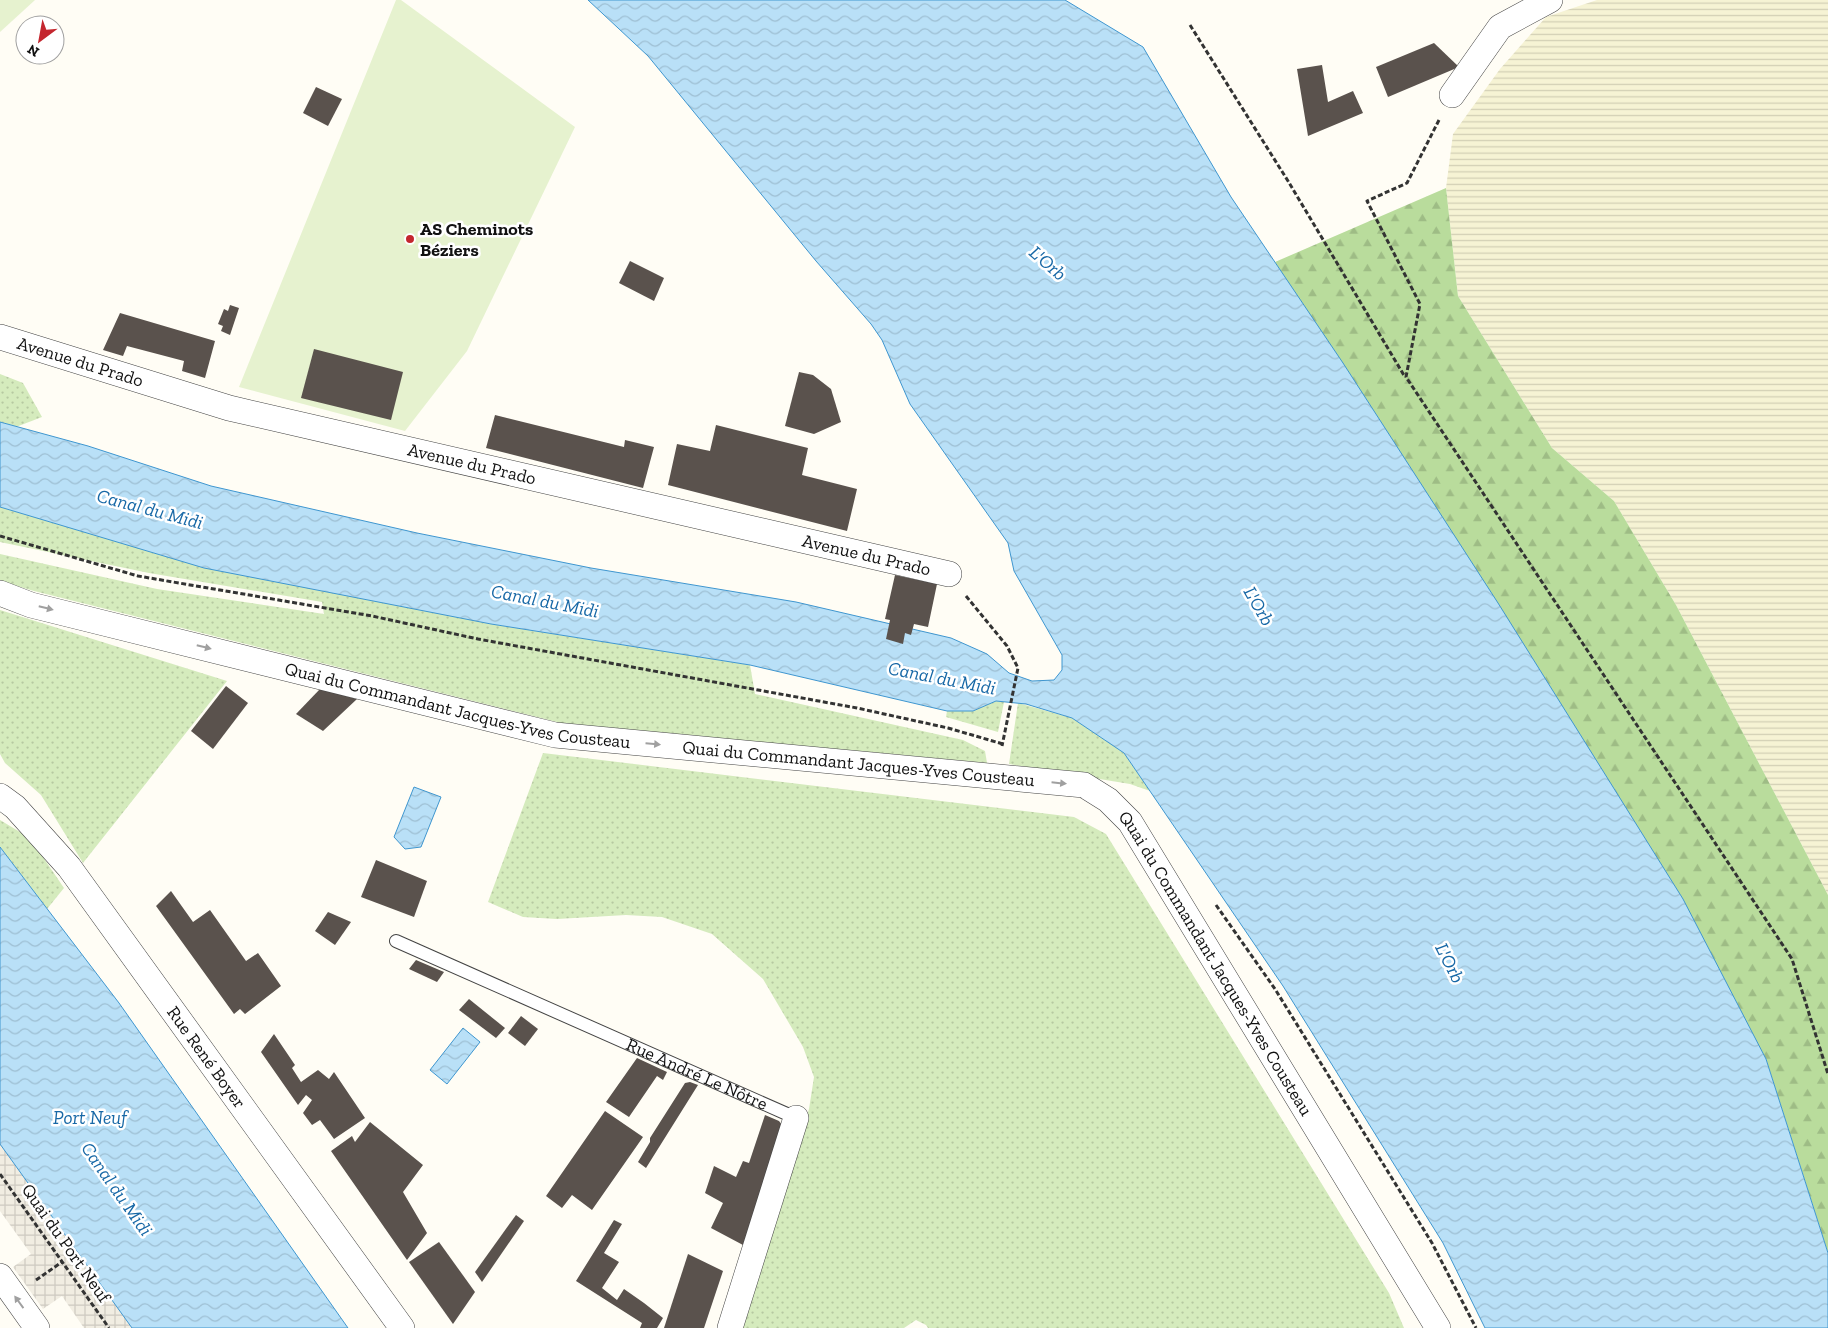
<svg xmlns="http://www.w3.org/2000/svg" width="1828" height="1328" font-family="'Zilla Slab',serif">
	<defs>
		<pattern id="farmland-rules" width="6" height="5" patternUnits="userSpaceOnUse" patternTransform="scale(1.25)"><rect width="6" height="5" fill="#f6f3d4"/><path d="M0 2.5h6" fill="none" stroke="#d2cfb5"/></pattern>
		<pattern id="green-dots" width="8" height="8" patternUnits="userSpaceOnUse" patternTransform="scale(1.25)"><rect width="8" height="8" fill="#d5ebbd"/><path d="M2 2h.1M6 6h.1" fill="none" stroke="#b6c8a1" stroke-width="1.8" stroke-linecap="round"/></pattern>
		<pattern id="forest-firs" width="22" height="20" patternUnits="userSpaceOnUse" patternTransform="scale(1.25)"><rect width="22" height="20" fill="#b9dc9c"/><path d="M5 1l3.5 6h-7zM16 11l3.5 6h-7z" fill="#9ebc85"/></pattern>
		<pattern id="plaza-grid" width="8" height="8" patternUnits="userSpaceOnUse" patternTransform="scale(1.25)"><rect width="8" height="8" fill="#f1ede2"/><path d="M0 4h8M4 0v8" fill="none" stroke="#cecac1"/></pattern>
		<pattern id="water-waves" width="16" height="10" patternUnits="userSpaceOnUse" patternTransform="scale(1.25)"><rect width="16" height="10" fill="#b9e0f7"/><path d="M0 5q4-4 8 0t8 0" fill="none" stroke="#9ebfd3"/></pattern>
	</defs>
	<rect width="100%" height="100%" fill="#fffdf5"/>
	<polygon fill="url(#farmland-rules)" points="1597,0 1828,0 1828,895 1676,605 1614,501 1552,448 1458,296 1446,188 1453,134 1500,69 1546,17"/>
	<g fill="url(#green-dots)">
		<polygon points="0,374 23,383 42,417 16,427 0,422"/>
		<polygon points="0,507 45,520 491,624 750,665 755,694 963,740 985,751 987,763 565,724 34,591 0,581 0,554 157,589 324,614 322,602 149,573 0,542"/>
		<polygon points="0,610 227,681 83,863 41,795 5,763 0,754"/>
		<polygon points="996,701 1004,702 998,732 946,717 947,711 973,711"/>
		<polygon points="1018,703 1072,718 1124,753 1150,791 1130,784 1009,764"/>
		<polygon points="543,753 1074,817 1106,834 1389,1293 1404,1328 928,1328 926,1325 916,1320 904,1328 738,1328 809,1109 814,1077 803,1047 763,979 712,934 662,917 626,915 557,919 523,917 488,902"/>
		<polygon points="0,820 30,838 64,888 47,909 0,847"/>
	</g>
	<polygon fill="url(#forest-firs)" points="1446,188 1458,296 1552,448 1614,501 1676,605 1828,895 1828,1253 1766,1059 1275,262"/>
	<g fill="#e6f2cf">
		<polygon points="0,0 35,0 0,32"/>
		<polygon points="396,0 401,0 575,127 467,351 405,431 239,387"/>
	</g>
	<polygon fill="url(#plaza-grid)" points="0,1144 132,1328 84,1328 62,1296 43,1309 13,1267 31,1254 0,1211"/>
	<g fill="url(#water-waves)" stroke="#3f96cf">
		<polygon points="588,0 1065,0 1143,47 1231,197 1343,363 1498,603 1683,899 1766,1059 1828,1253 1828,1328 1485,1328 1443,1243 1283,986 1124,753 1072,718 1026,704 996,701 973,711 947,711 750,665 491,624 204,568 0,507 0,422 88,446 211,486 417,533 591,568 796,602 951,638 987,654 1009,673 1032,681 1054,680 1062,670 1062,655 1014,571 1008,543 910,404 882,340 871,324 816,261 648,56"/>
		<polygon points="414,787 441,797 421,847 405,849 394,837"/>
		<polygon points="0,847 119,1003 348,1328 132,1328 0,1144"/>
		<polygon points="463,1028 480,1042 447,1084 430,1070"/>
	</g>
	<g fill="#5a524d">
		<polygon points="1434,43 1459,67 1388,97 1376,67"/>
		<polygon points="1322,65 1328,102 1353,91 1363,113 1308,136 1297,69"/>
		<polygon points="316,87 342,99 328,126 303,113"/>
		<polygon points="630,261 664,278 654,301 619,283"/>
		<polygon points="230,305 239,308 230,335 221,331 223,326 218,324 224,309 228,311"/>
		<polygon points="120,313 215,341 205,378 182,371 184,361 127,346 123,356 103,350"/>
		<polygon points="314,349 403,372 391,420 301,398"/>
		<polygon points="799,372 813,375 831,389 841,422 814,434 785,426"/>
		<polygon points="495,415 624,447 625,440 654,447 643,488 486,448"/>
		<polygon points="716,425 808,448 802,475 857,489 847,531 668,485 677,444 710,451"/>
		<polygon points="895,575 937,584 928,627 914,624 911,635 905,633 903,644 886,639 890,620 885,619"/>
		<polygon points="226,686 248,703 213,749 191,731"/>
		<polygon points="320,689 357,699 323,731 296,714"/>
		<polygon points="376,860 427,881 414,917 361,897"/>
		<polygon points="171,891 193,922 210,910 246,961 258,953 281,986 245,1014 240,1009 234,1014 156,906"/>
		<polygon points="328,912 351,922 335,945 315,931"/>
		<polygon points="416,960 444,972 437,982 409,969"/>
		<polygon points="469,999 505,1028 496,1038 459,1010"/>
		<polygon points="521,1016 538,1029 525,1046 508,1033"/>
		<polygon points="274,1034 295,1065 292,1068 301,1082 318,1070 329,1079 334,1072 365,1118 334,1139 320,1120 312,1125 303,1113 312,1100 306,1095 298,1105 261,1052"/>
		<polygon points="637,1058 667,1072 663,1080 657,1076 629,1117 606,1102"/>
		<polygon points="690,1082 698,1085 646,1168 638,1162 650,1142 650,1138 685,1083"/>
		<polygon points="605,1111 643,1137 592,1210 572,1195 562,1208 546,1196"/>
		<polygon points="765,1115 779,1121 782,1125 743,1245 711,1228 723,1203 705,1193 714,1166 736,1177 743,1161 749,1163"/>
		<polygon points="370,1122 423,1165 403,1192 427,1233 407,1260 331,1151 352,1136 355,1142"/>
		<polygon points="516,1215 524,1221 482,1282 475,1272"/>
		<polygon points="614,1220 622,1224 604,1253 619,1262 602,1288 617,1300 624,1289 644,1303 663,1318 657,1328 640,1328 642,1323 576,1281"/>
		<polygon points="439,1242 475,1292 453,1324 409,1262"/>
		<polygon points="688,1254 723,1271 704,1328 664,1328"/>
	</g>
	<g fill="none" stroke-linecap="round" stroke-linejoin="round">
		<defs>
			<g id="lane">
				<path id="s1" d="M396 941 796 1118"/>
			</g>
			<g id="street">
				<polyline points="1452,95 1500,27 1550,0"/>
				<path id="s2" d="M0 337 229 408 949 574"/>
				<path id="s3" d="M0 593 31 605 555 735 1084 785 1108 800 1130 822 1438 1328"/>
				<path id="s4" d="M0 796 15 807 69 867 402 1328"/>
				<polyline points="0,1276 37,1328"/>
				<polyline points="730,1328 796,1118"/>
			</g>
		</defs>
		<use href="#lane" stroke="#444" stroke-width="14"/>
		<use href="#street" stroke="#444" stroke-width="26"/>
		<g stroke="#333" stroke-width="3" stroke-dasharray="5 2.5" stroke-linecap="butt">
			<polyline points="1190,25 1288,181 1405,377"/>
			<polyline points="1439,120 1407,183 1367,201 1420,304 1406,377 1792,959 1828,1074"/>
			<polyline points="0,536 138,576 372,616 478,639 857,708 948,728 1003,744"/>
			<polyline points="966,596 1007,646 1018,668 1002,746"/>
			<polyline points="1216,905 1275,989 1432,1243 1476,1328"/>
			<polyline points="0,1174 109,1328"/>
			<polyline points="36,1280 62,1262"/>
		</g>
		<use href="#lane" stroke="#fff" stroke-width="12"/>
		<use href="#street" stroke="#fff" stroke-width="25"/>
	</g>
	<defs><path id="oneway-solid" d="M-6-.8H1V-3.2L6.5 0L1 3.2V.8H-6Z" transform="scale(1.25)"/></defs>
	<g fill="#a0a0a0">
		<use href="#oneway-solid" transform="translate(46 608) rotate(14)"/>
		<use href="#oneway-solid" transform="translate(204 647) rotate(14)"/>
		<use href="#oneway-solid" transform="translate(653 744) rotate(5)"/>
		<use href="#oneway-solid" transform="translate(1059 783) rotate(6)"/>
		<use href="#oneway-solid" transform="translate(19 1302) rotate(-126)"/>
	</g>
	<circle fill="#c4262e" stroke="#fff" stroke-width="2" cx="410" cy="239" r="5"/>
	<g text-anchor="middle" dominant-baseline="central" stroke-width="5" stroke-linejoin="round" paint-order="stroke">
		<g font-size="18" font-weight="bold" fill="#111" stroke="#fff" text-anchor="start">
			<text x="420" y="229">AS Cheminots<tspan x="420" dy="21">Béziers</tspan></text>
		</g>
		<g font-size="18" fill="#111" stroke="#fff">
			<text stroke="none"><textPath href="#s2" startOffset="84">Avenue du Prado</textPath></text>
			<text stroke="none"><textPath href="#s2" startOffset="489">Avenue du Prado</textPath></text>
			<text stroke="none"><textPath href="#s2" startOffset="894">Avenue du Prado</textPath></text>
			<text stroke="none"><textPath href="#s3" startOffset="472">Quai du Commandant Jacques-Yves Cousteau</textPath></text>
			<text stroke="none"><textPath href="#s3" startOffset="878">Quai du Commandant Jacques-Yves Cousteau</textPath></text>
			<text stroke="none"><textPath href="#s3" startOffset="1329">Quai du Commandant Jacques-Yves Cousteau</textPath></text>
			<text stroke="none"><textPath href="#s4" startOffset="334">Rue René Boyer</textPath></text>
			<text stroke="none"><textPath href="#s1" startOffset="329">Rue André Le Nôtre</textPath></text>
			<text transform="translate(66 1243) rotate(55)">Quai du Port Neuf</text>
		</g>
		<g font-size="19" font-style="italic" fill="#1768a6" stroke="#fff">
			<text transform="translate(1048 263) rotate(41)">L'Orb</text>
			<text transform="translate(150 509) rotate(15)">Canal du Midi</text>
			<text transform="translate(545 601) rotate(11)">Canal du Midi</text>
			<text transform="translate(1259 606) rotate(60)">L'Orb</text>
			<text transform="translate(942 678) rotate(11)">Canal du Midi</text>
			<text transform="translate(1450 963) rotate(63)">L'Orb</text>
			<text x="90" y="1117">Port Neuf</text>
			<text transform="translate(117 1189) rotate(55)">Canal du Midi</text>
		</g>
	</g>
	<g transform="translate(40 40) rotate(212)"><circle r="24" fill="#ffffff" stroke="#a0a0a0"/>
	<path d="M0-4L9 19L0 12L-9 19Z" fill="#c4262e"/>
	<text y="-8" font-size="14" font-weight="bold" text-anchor="middle" fill="#111111">N</text>
	</g>
</svg>
